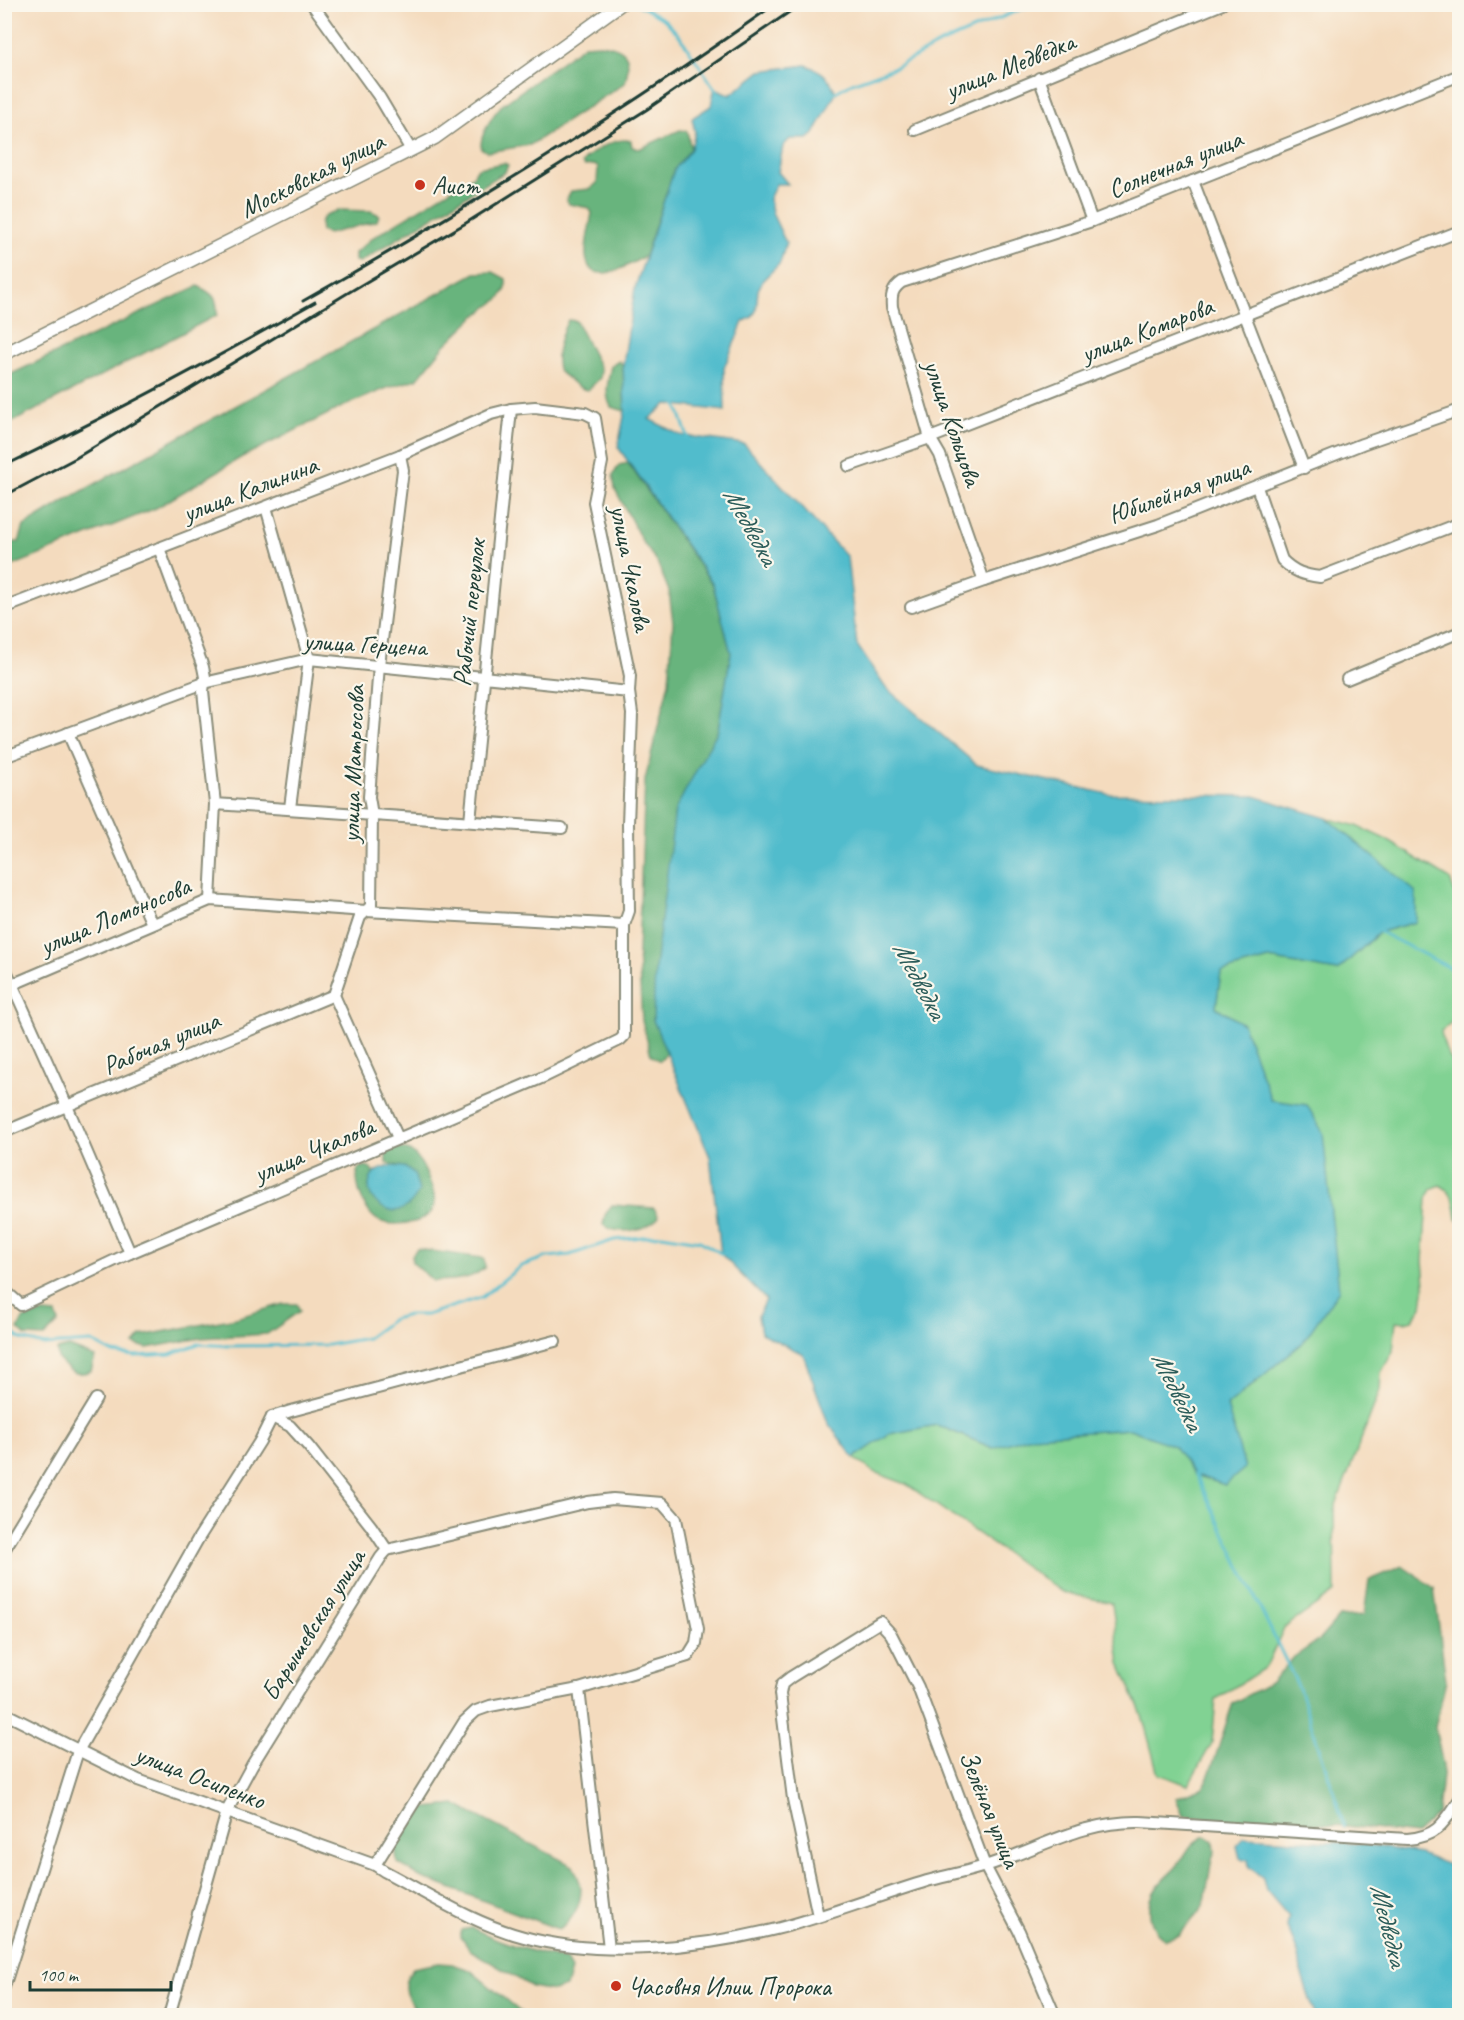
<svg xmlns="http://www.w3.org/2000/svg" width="1464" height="2020" font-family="Caveat,sans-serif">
	<rect width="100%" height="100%" fill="#fbf7ec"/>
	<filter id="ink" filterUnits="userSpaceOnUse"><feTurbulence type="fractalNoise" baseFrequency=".0167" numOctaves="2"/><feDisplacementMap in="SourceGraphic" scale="12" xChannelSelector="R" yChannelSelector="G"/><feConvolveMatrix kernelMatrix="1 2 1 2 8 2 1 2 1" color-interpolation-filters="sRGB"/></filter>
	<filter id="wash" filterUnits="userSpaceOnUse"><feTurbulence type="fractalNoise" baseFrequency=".008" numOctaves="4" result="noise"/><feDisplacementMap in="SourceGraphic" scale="24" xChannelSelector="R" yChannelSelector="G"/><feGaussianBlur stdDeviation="1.35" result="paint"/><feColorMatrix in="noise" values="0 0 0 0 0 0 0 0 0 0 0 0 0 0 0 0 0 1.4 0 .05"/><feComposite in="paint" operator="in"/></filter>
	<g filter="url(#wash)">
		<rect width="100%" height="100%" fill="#f4dbbe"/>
		<path fill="#81d293" stroke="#508864" stroke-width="1.5" d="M1327 818 1357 826 1387 840 1450 879 1459 906V1020L1453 1021 1441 1031C1443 1044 1448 1060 1459 1068V1220L1457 1219C1455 1203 1454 1193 1440 1185L1431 1189 1427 1199 1423 1261 1425 1285 1422 1307 1412 1320 1405 1322 1396 1321 1393 1351 1381 1373 1380 1390 1334 1510 1335 1592 1284 1628 1266 1667 1216 1699 1212 1743 1188 1785 1158 1774 1142 1715 1120 1663 1112 1603 1062 1592 906 1484 874 1472 854 1458 889 1434 937 1425 993 1448 1031 1436 1130 1429 1175 1446 1195 1475 1225 1485 1226 1406 1258 1381 1307 1105 1271 1101 1243 1025 1216 1007 1221 972 1269 959 1337 971 1380 932 1416 922 1364 849Z"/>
		<g fill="#68b47d" stroke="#447858" stroke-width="1.5">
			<path d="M600 44C628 47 632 57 625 83L530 145 487 152 481 148C480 134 492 116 501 106L584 45Z"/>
			<path d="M680 130 687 131 691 149 674 170 645 256C631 264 589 290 586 256 585 242 590 226 592 213L589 208 569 204 566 200 571 191 590 189 597 183 598 167 594 165 585 166 582 163C591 152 616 136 631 141L632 147 639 149Z"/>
			<polygon points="504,163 508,165 505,172 360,262 355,261 355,253 372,238 473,176 478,168"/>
			<polygon points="339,210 371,211 379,215 377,221 328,234 321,231 320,223 325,215"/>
			<polygon points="493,272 506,279 506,289 500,298 473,318 445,345 417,379 387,388 342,407 242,457 156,508 5,569 5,543 19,542 24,526 68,499 475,273"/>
			<path d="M198 286C213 294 218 297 217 315L5 426V377Z"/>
			<path d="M568 320 576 321 601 370 600 378 588 390C576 389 570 378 559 372 553 355 560 336 568 320Z"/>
			<path d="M619 361 623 365 625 411 611 407C604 394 608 381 611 366Z"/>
			<polygon points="628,463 713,585 731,653 718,730 675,811 653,1020 667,1052 660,1061 651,1055 642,1021 638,952 645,780 669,682 673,622 669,591 657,562 642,541 615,489 613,475 619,465"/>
			<path d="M391 1148C410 1147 417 1154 425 1171 435 1193 444 1213 414 1222 405 1224 391 1225 382 1222 366 1217 352 1183 359 1168L366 1166 370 1168 374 1174 369 1186 404 1167 386 1163V1151Z"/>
			<path d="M612 1205 654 1208 659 1217C646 1231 619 1236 603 1225L605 1215Z"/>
			<path d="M417 1249 482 1258 484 1260 485 1267C472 1281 452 1280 433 1281L412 1262V1255Z"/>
			<polygon points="283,1304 297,1304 300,1311 267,1334 201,1338 147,1348 134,1344 141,1336 236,1318"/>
			<polygon points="43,1313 56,1314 59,1322 44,1337 26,1336 18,1329 23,1319"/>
			<path d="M69 1347 95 1357 91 1371C74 1377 70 1371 58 1359L57 1350Z"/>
			<path d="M1402 1566 1434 1588 1446 1681 1435 1727 1443 1766 1438 1813 1416 1834 1347 1826 1273 1821 1245 1822 1183 1816 1176 1798 1204 1787C1216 1760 1223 1731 1233 1703L1272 1682 1294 1657 1319 1640 1339 1617 1364 1615 1369 1580Z"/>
			<path d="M456 1805 573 1866C576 1873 581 1882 581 1889 581 1905 572 1922 558 1929L418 1876 397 1862 395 1845 409 1820 424 1808Z"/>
			<path d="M1205 1836 1214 1841 1215 1852 1212 1858 1205 1901 1201 1910 1179 1935 1166 1939C1147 1929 1145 1903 1158 1886 1163 1879 1171 1873 1177 1866 1189 1852 1186 1845 1205 1836Z"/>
			<path d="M472 1928C503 1943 532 1953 566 1959L571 1970 566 1987 553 1991 532 1987 470 1950 461 1937V1930Z"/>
			<path d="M439 1963 452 1964 470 1970 524 2015H433L418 2013C406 1997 398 1987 413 1968Z"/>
		</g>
		<g fill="#51bccc" stroke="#387c80" stroke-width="1.5">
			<path d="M806 65C822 71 829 76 836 93L814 134 808 139H790L783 146 778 172 788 184H776L769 199 773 215 786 243 780 263 763 280 758 290 756 311 752 317 743 322 724 368 725 411 667 404 649 419 680 435 744 444 847 557 857 645 885 687 977 765 1108 794 1254 796 1327 818 1416 892V922L1380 932 1337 971 1269 959 1221 972 1216 1007 1243 1024 1271 1100 1307 1105 1323 1133 1339 1290 1303 1342 1227 1406 1245 1468 1225 1485 1195 1475 1174 1446 1130 1429 1031 1436 993 1448 937 1425 889 1434 854 1458 828 1423 803 1354 761 1333 758 1316 766 1300 721 1254 710 1157 653 1020 655 968 675 810 718 730 731 653 713 584 618 447 625 411 623 365 635 288 674 170 691 149 695 132 692 118 711 106 714 91 718 89 730 95 761 71Z"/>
			<path d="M393 1166 404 1167 414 1173 419 1191C393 1244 337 1174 393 1166Z"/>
			<polygon points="1244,1837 1363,1844 1420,1854 1459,1869 1459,2015 1315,2015 1301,1972 1299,1955 1287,1927 1289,1917 1266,1890 1263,1878 1249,1867 1248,1859 1243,1860 1240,1858 1237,1846"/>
		</g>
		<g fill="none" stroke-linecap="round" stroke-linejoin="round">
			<g stroke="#51bccc" stroke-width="3">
				<polyline points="637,4 665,20 679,35 717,92"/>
				<polyline points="832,94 852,83 896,67 939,44 1033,4"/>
				<polyline points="676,402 688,438"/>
				<polyline points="1380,932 1460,973"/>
				<polyline points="4,1327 21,1339 44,1345 92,1342 113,1353 135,1356 170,1354 198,1344 229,1346 328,1345 367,1338 393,1319 408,1315 426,1315 482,1297 521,1266 547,1257 570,1255 614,1240 662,1235 700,1241 722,1254"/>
				<polyline points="1195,1473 1299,1688 1335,1795 1344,1827"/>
			</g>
		</g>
	</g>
	<g filter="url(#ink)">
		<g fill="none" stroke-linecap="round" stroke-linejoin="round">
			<defs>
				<g id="minor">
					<polyline points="312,4 380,98 411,150"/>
					<polyline points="1039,78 1092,221"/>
					<polyline points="915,130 1222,4"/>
					<polyline points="1193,181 1304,468"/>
					<polyline points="849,466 930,438 1460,231"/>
					<path d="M1257 487 1282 560C1294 572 1304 575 1320 577L1460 523"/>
					<polyline points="266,507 309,659 290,808"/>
					<polyline points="159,548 203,667 205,677 203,691 215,804 210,900"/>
					<path d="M984 581 940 455 930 438 892 307C891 295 892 289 902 282L1092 221 1460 75"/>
					<polyline points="911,607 984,581 1158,525 1362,444 1460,410"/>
					<polyline points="4,608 400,455 491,414 511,409 535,407 585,413 595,418 602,462 594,502 630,676 629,692 632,714 628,824 629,911 624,925 624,1036 620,1040 546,1076 130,1253 21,1305 4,1290"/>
					<polyline points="1347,679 1460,632"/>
					<polyline points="68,733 152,924"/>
					<polyline points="4,757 204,683 309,659 629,692"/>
					<polyline points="215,804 562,828"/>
					<polyline points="470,821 511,409"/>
					<polyline points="4,966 67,1106 130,1253"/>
					<polyline points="4,988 210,900 366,911 624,925"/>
					<polyline points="334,995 360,917 371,906 372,815 369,797 379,665 403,470 400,455"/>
					<polyline points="334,995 398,1138"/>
					<polyline points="4,1132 334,995"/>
					<polyline points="272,1417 290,1426 309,1447 371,1526 387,1550"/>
					<polyline points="4,1550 96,1399"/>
					<polyline points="579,1689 609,1948"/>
					<path d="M4 1713 138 1780 375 1865 384 1871C430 1895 474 1924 524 1937 602 1958 698 1948 776 1929 827 1916 877 1896 927 1881 946 1876 966 1872 985 1866 1040 1849 1080 1821 1140 1822L1407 1839C1437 1837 1444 1823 1460 1799"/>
					<polyline points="818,1916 793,1799 780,1694 782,1684 791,1677 880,1622 891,1634 918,1687 985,1866 1019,1931 1055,2016"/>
					<polyline points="4,1987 78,1751 198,1539 260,1441 272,1417 291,1411 555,1341"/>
					<polyline points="169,2016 227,1811 252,1765 381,1557 387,1550 588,1502 613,1499 662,1503 676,1519 698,1629 696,1643 688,1656 579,1689 490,1706 476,1711 464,1722 375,1865"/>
				</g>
				<polyline id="tertiary" points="4,354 435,138 621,4"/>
			</defs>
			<use href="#minor" stroke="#8a8c79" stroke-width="14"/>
			<use href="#tertiary" stroke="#8a8c79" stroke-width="15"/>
			<use href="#minor" stroke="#fff" stroke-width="10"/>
			<use href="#tertiary" stroke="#fff" stroke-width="12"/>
			<g stroke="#1f3d34" stroke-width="3">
				<path d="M303 301C465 210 623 112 775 4"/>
				<path d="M4 466C110 415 213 360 315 302"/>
				<polyline points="4,496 76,458 346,294 466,223 646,110 801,4"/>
			</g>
		</g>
	</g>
	<g fill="#c8321e" stroke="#fbf7ec" stroke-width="2">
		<circle cx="420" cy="185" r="6"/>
		<circle cx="616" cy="1986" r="6"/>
	</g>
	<g text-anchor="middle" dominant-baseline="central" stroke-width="4.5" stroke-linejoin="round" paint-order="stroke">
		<g font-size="26" fill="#1f3d34" stroke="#fbf7ec">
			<text transform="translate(1010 66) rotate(-22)">улица Медведка</text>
			<text transform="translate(1175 164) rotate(-22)">Солнечная улица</text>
			<text transform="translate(312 175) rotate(-27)">Московская улица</text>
			<text transform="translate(1147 330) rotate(-21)">улица Комарова</text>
			<text transform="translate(953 423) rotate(71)">улица Кольцова</text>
			<text transform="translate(250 489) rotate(-21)">улица Калинина</text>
			<text transform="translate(1179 491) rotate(-20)">Юбилейная улица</text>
			<text transform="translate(631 568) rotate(79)">улица Чкалова</text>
			<text transform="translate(469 613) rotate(-84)">Рабочий переулок</text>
			<text transform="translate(365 644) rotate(3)">улица Герцена</text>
			<text transform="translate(353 764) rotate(-88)">улица Матросова</text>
			<text transform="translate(115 916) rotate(-23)">улица Ломоносова</text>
			<text transform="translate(161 1043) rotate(-23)">Рабочая улица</text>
			<text transform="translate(314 1150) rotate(-23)">улица Чкалова</text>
			<text transform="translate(313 1625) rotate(-58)">Барышевская улица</text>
			<text transform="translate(200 1777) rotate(21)">улица Осипенко</text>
			<text transform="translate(990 1809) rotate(68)">Зелёная улица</text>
		</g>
		<g font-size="26" fill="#1f3d34" stroke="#fbf7ec" text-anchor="start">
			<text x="432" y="185">Аист</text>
			<text x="628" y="1986">Часовня Илии Пророка</text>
		</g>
		<g font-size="27" font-style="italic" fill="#2c5d5a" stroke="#fbf7ec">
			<text transform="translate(751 526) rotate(61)">Медведка</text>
			<text transform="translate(920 980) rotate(62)">Медведка</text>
			<text transform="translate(1178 1391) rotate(64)">Медведка</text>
			<text transform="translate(1389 1925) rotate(76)">Медведка</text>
		</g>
	</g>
	<rect width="1464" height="2020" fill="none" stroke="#fbf7ec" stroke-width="24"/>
	<path d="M30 1981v9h141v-9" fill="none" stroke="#1f3d34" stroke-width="3"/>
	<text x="39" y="1981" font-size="18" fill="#1f3d34" stroke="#fbf7ec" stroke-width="4.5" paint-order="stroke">100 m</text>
</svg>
